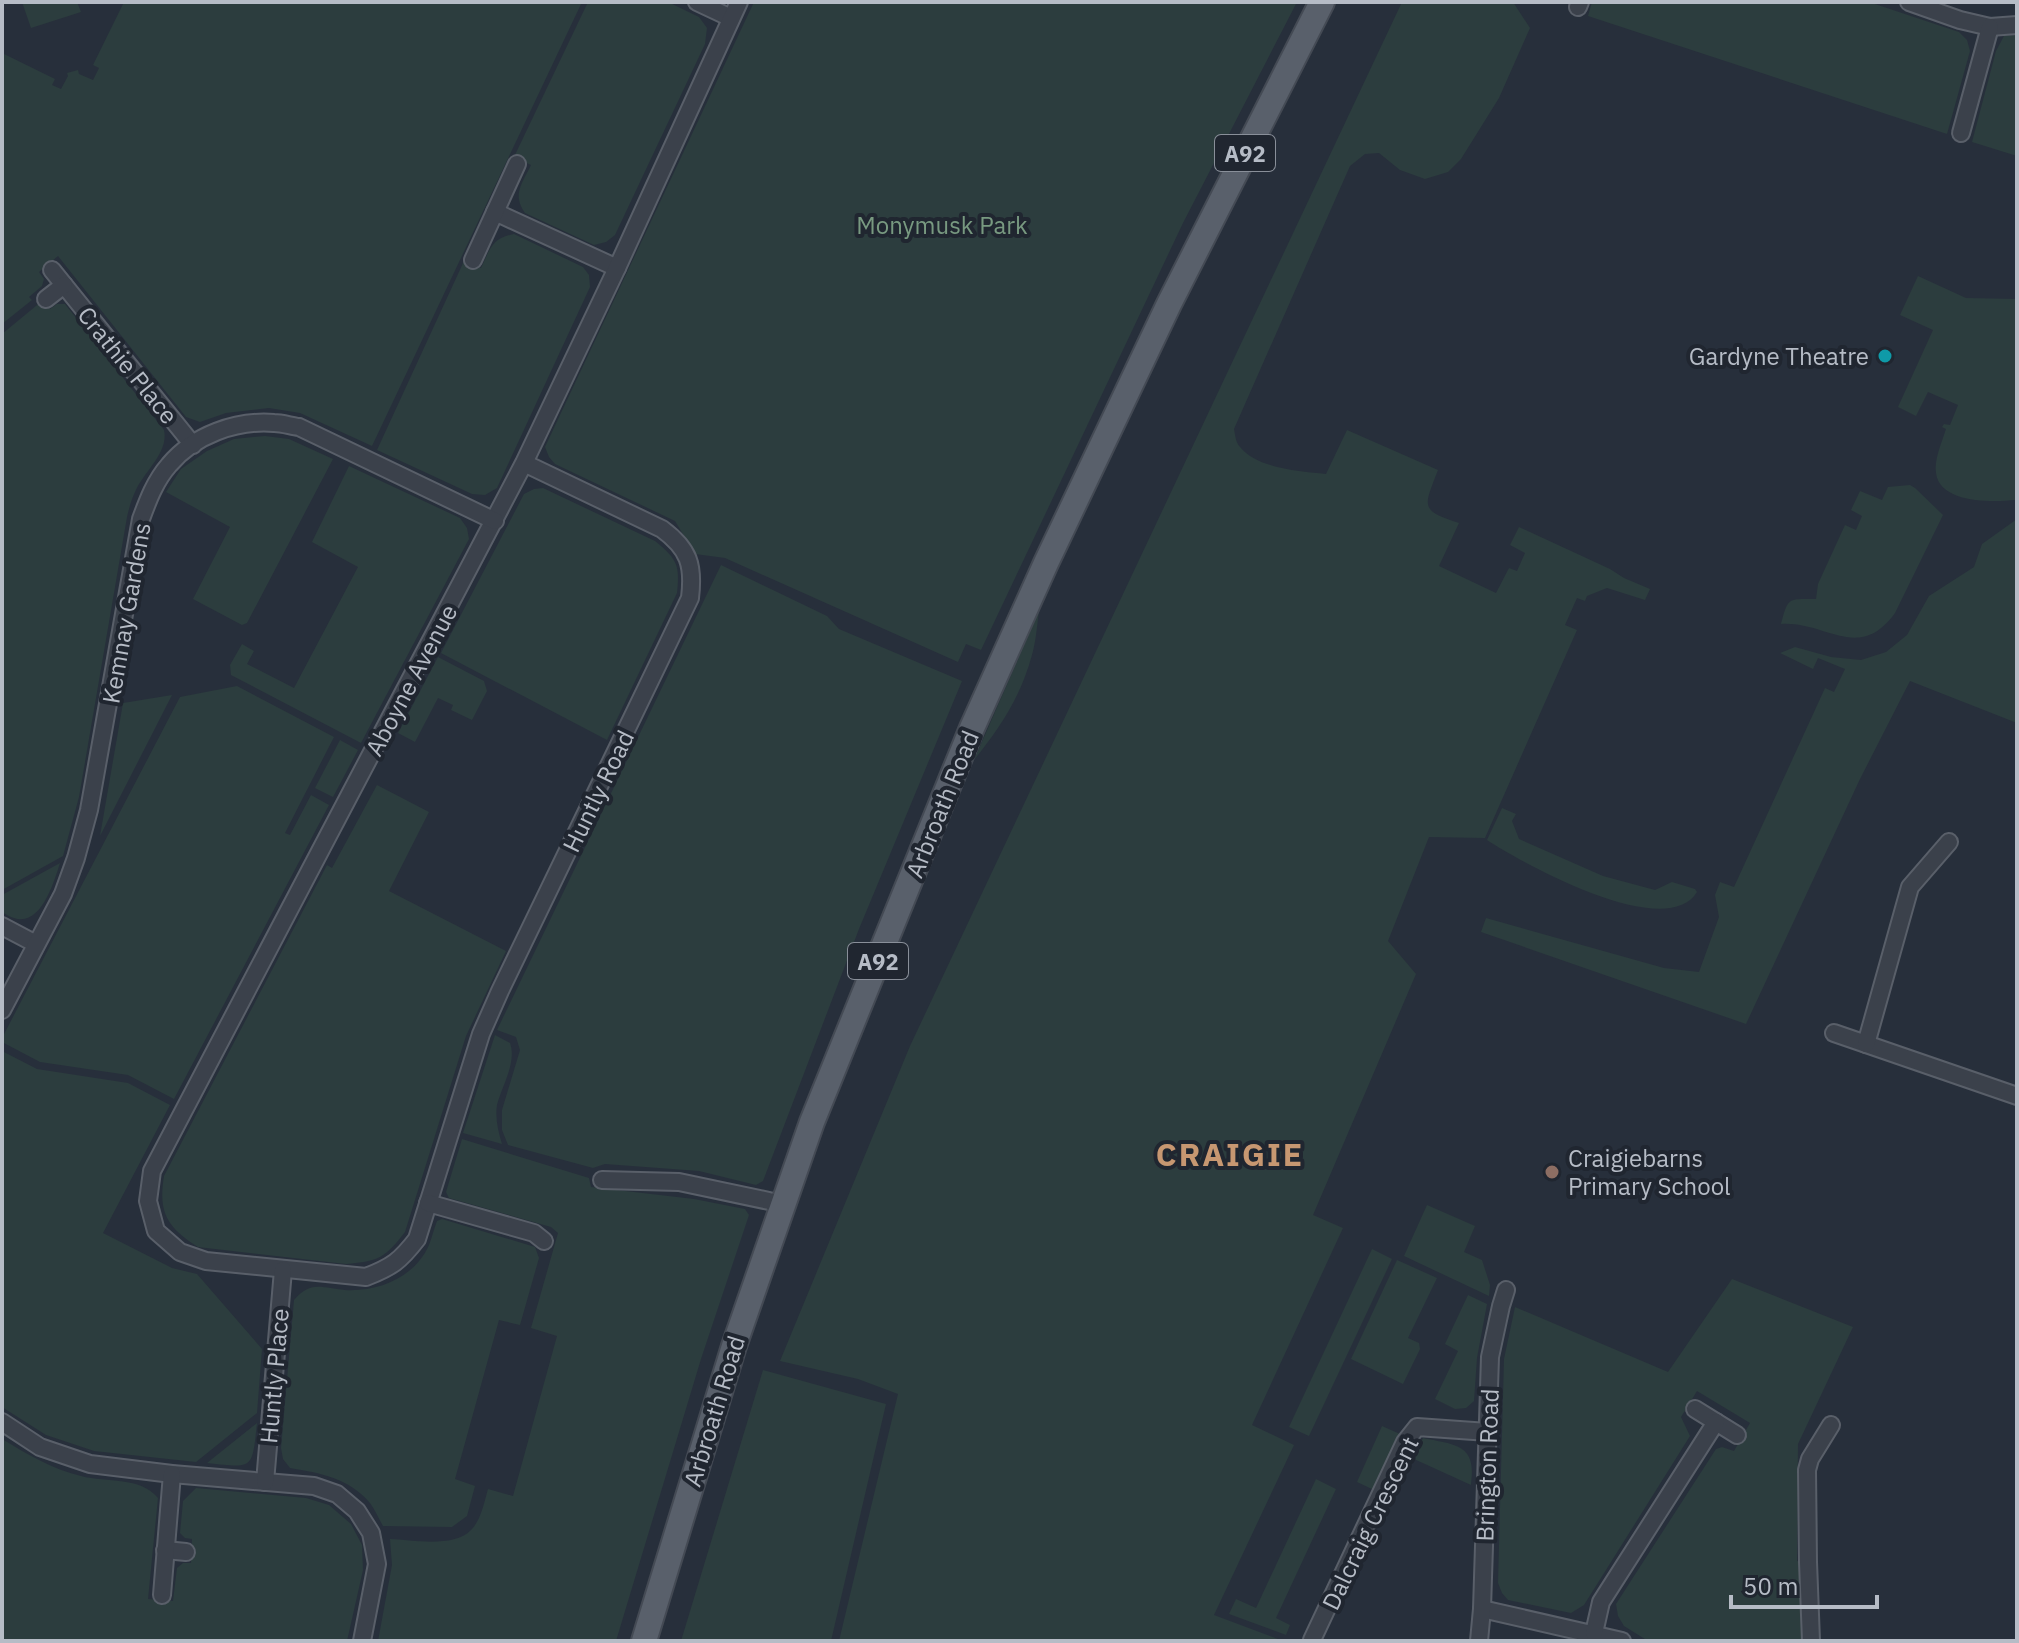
<svg xmlns="http://www.w3.org/2000/svg" width="2019" height="1643" font-family="'IBM Plex Sans',sans-serif">
	<rect width="100%" height="100%" fill="#272f3b"/>
	<g fill="#2c3d3e">
		<polygon points="22,2 77,2 81,12 31,28"/>
		<polygon points="124,2 582,2 372,446 300,413 269,408 226,413 200,422 186,417 58,256 39,272 44,279 42,286 29,297 32,300 2,324 2,53 55,79 52,85 61,89 68,76 67,73 78,70 79,74 93,80 99,68 93,65"/>
		<path d="M588 2H668L699 17 707 28 705 44 615 235 606 242 594 245 525 213C512 194 522 184 531 165L514 157Z"/>
		<polygon points="754,2 1297,2 1183,223 981,650 966,644 958,662 725,558 695,554 675,521 555,464 549,457 545,447"/>
		<path d="M1402 2H1513L1530 28 1499 98 1461 159 1448 172 1425 179 1400 170 1379 153 1365 154 1350 166 1234 429C1235 435 1236 443 1240 447 1258 469 1300 471 1326 474L1347 430 1438 470C1424 507 1419 510 1459 523L1439 566 1496 593 1509 568 1517 571 1525 553 1510 545 1519 527 1610 569 1624 578 1650 589 1645 600 1607 588 1587 596 1585 601 1577 598 1565 625 1577 630 1485 838 1429 837 1388 941 1416 974 1313 1215 1343 1228 1252 1425 1294 1445 1214 1615 1283 1641H839L898 1394 858 1379 780 1361 910 1046Z"/>
		<polygon points="1592,2 1869,2 1959,32 1967,40 1970,51 1947,134 1588,16"/>
		<polygon points="2017,35 2017,156 1972,142 1996,51 2004,36"/>
		<path d="M514 234 583 267 589 275 590 287 497 488 485 495 472 494 377 450 464 261 481 268C490 249 492 238 514 234Z"/>
		<path d="M1918 276 1966 298 2017 299V498L2015 500C1993 502 1940 504 1936 473 1934 459 1942 442 1946 429L1942 427 1944 424 1950 425 1958 405 1928 392 1916 416 1898 407 1933 330 1900 315Z"/>
		<path d="M42 301 50 309 57 304H65L164 430C169 453 144 471 135 492 131 500 129 509 127 517L79 797 63 856 2 890V334Z"/>
		<polygon points="265,436 289,439 333,459 247,623 242,625 193,599 230,527 166,492 181,469 207,451 234,439"/>
		<polygon points="349,466 460,518 467,528 469,539 361,743 231,675 230,665 242,644 254,651 247,664 294,688 358,567 312,542"/>
		<path d="M1910 485 1915 488 1943 515 1895 613C1859 663 1826 621 1781 624 1788 596 1789 599 1816 599L1818 584 1845 525 1856 530 1862 516 1851 510 1860 491 1882 500 1888 487Z"/>
		<path d="M543 488 655 541C677 559 680 565 677 593L607 740 441 653 524 494 534 489Z"/>
		<polygon points="2017,519 2017,723 1910,681 1860,779 1746,1024 1481,932 1486,918 1664,968 1699,972 1719,917 1715,895 1720,882 1734,887 1825,688 1834,692 1845,669 1818,658 1813,669 1780,653 1795,647 1831,657 1861,660 1886,652 1907,635 1929,596 1974,567 1982,544"/>
		<polygon points="721,565 827,616 839,629 962,681 859,929 763,1181 756,1185 699,1171 605,1164 593,1168 508,1145 502,1130 502,1110 520,1050 516,1037 497,1030"/>
		<path d="M1039 611C1037 626 1036 641 1032 655 1021 696 1000 728 974 760Z"/>
		<polygon points="438,657 484,681 487,691 472,720 451,710 453,705 438,698 415,742 398,733"/>
		<polygon points="237,686 334,737 285,833 290,835 311,795 329,805 174,1099 128,1075 40,1062 2,1042 2,1038 180,697"/>
		<polygon points="172,695 100,836 123,703"/>
		<polygon points="340,740 358,750 333,797 315,788"/>
		<path d="M377 785 429 812 389 891 506 951 466 1036 405 1232C385 1258 379 1261 346 1264L198 1247C167 1227 158 1213 164 1176L327 865 332 868Z"/>
		<path d="M1502 808 1516 814 1512 821 1519 839 1603 876 1655 890 1672 882 1695 889 1697 892C1666 943 1522 863 1487 840Z"/>
		<path d="M60 863C54 882 41 927 14 918 10 917 6 914 2 912V895Z"/>
		<path d="M495 1035 510 1043C517 1062 502 1086 497 1105 495 1118 498 1131 502 1144L463 1133Z"/>
		<polygon points="2,1051 37,1069 128,1083 170,1105 103,1233 172,1268 197,1274 262,1349 257,1413 196,1462 94,1451 46,1435 2,1407"/>
		<path d="M462 1139 589 1178 591 1187 694 1199 745 1209 749 1215 701 1359 616 1641H378L392 1565 390 1539C413 1540 454 1548 471 1530 481 1520 484 1503 488 1489L513 1496 557 1336 531 1328 558 1233 551 1227 449 1198 446 1192Z"/>
		<polygon points="1427,1205 1475,1226 1464,1252 1482,1260 1490,1285 1489,1296 1404,1256"/>
		<path d="M442 1219 535 1247 539 1258 520 1325 499 1320 455 1479 475 1486 467 1516 452 1527 383 1526C379 1519 375 1510 370 1503 349 1478 320 1473 290 1468L283 1459 281 1448 294 1300C311 1280 322 1288 345 1290 379 1292 415 1277 429 1245 432 1237 434 1229 437 1221Z"/>
		<polygon points="1372,1249 1392,1259 1309,1436 1289,1427"/>
		<polygon points="1397,1260 1437,1278 1408,1338 1419,1343 1420,1349 1403,1384 1351,1359"/>
		<polygon points="1732,1279 1853,1327 1798,1444 1797,1561 1801,1562 1804,1641 1648,1641 1624,1626 1618,1616 1616,1604 1716,1449 1722,1447 1734,1451 1750,1423 1697,1391 1681,1417 1690,1436 1584,1605 1571,1613 1508,1600 1502,1593 1498,1583 1504,1359 1515,1307 1668,1372"/>
		<polygon points="1468,1295 1487,1304 1477,1358 1474,1401 1466,1408 1455,1409 1435,1399 1458,1351 1445,1344"/>
		<polygon points="763,1370 886,1404 831,1641 681,1641"/>
		<path d="M257 1423C252 1470 254 1468 207 1463Z"/>
		<polygon points="1382,1426 1400,1434 1374,1490 1357,1482"/>
		<path d="M1423 1438C1456 1445 1477 1444 1471 1485L1414 1459Z"/>
		<path d="M2 1439C27 1454 52 1469 81 1476 107 1483 140 1476 158 1498L148 1599 173 1601 177 1568 183 1563H191L192 1539 185 1538 180 1533 183 1501 196 1488 306 1498 329 1505 351 1524 362 1545 363 1570 347 1641H2Z"/>
		<polygon points="1316,1479 1336,1489 1276,1618 1290,1625 1286,1635 1229,1614 1236,1599 1256,1608"/>
	</g>
	<g fill="none" stroke-linecap="round" stroke-linejoin="round">
		<defs>
			<g id="minor">
				<polyline points="697,2 731,18"/>
				<polyline points="1909,2 1960,20 1990,27 2017,25"/>
				<polyline points="1578,7 1580,2"/>
				<polyline points="1961,133 1990,27"/>
				<polyline points="495,212 617,268"/>
				<polyline points="473,260 517,164"/>
				<polyline points="52,270 193,445"/>
				<polyline points="46,299 64,285"/>
				<path d="M524 463 662 529C689 549 694 565 690 598L500 991 481 1034 417 1239C400 1261 392 1267 366 1277L206 1261 180 1252 156 1231 148 1201 152 1171 524 463 617 268 739 2"/>
				<polyline points="2,926 36,944"/>
				<path d="M2 1010 63 894 76 858 89 810 141 519C148 500 155 481 169 465 194 435 236 420 274 423 282 423 291 426 299 427L495 521"/>
				<polyline points="1834,1033 2017,1096"/>
				<polyline points="1866,1044 1910,887 1949,842"/>
				<polyline points="602,1180 679,1182 769,1201 783,1206"/>
				<polyline points="428,1203 534,1233 544,1241"/>
				<polyline points="1695,1409 1737,1435"/>
				<polyline points="2,1422 40,1447 90,1464 172,1474 314,1486 337,1494 357,1511 371,1533 377,1564 362,1641"/>
				<polyline points="265,1482 283,1270"/>
				<polyline points="165,1550 186,1552"/>
				<polyline points="162,1595 172,1474"/>
				<polyline points="1482,1609 1622,1641"/>
				<polyline points="1594,1633 1601,1602 1716,1422"/>
				<polyline points="1312,1640 1405,1442 1417,1427 1488,1432"/>
				<polyline points="1479,1641 1482,1609 1490,1357 1501,1306 1506,1290"/>
				<polyline points="1811,1641 1808,1562 1807,1470 1810,1459 1831,1425"/>
			</g>
			<polyline id="primary" points="644,1641 734,1346 812,1122 972,728 1046,563 1169,304 1322,2"/>
		</defs>
		<use href="#minor" stroke="#595f69" stroke-width="20"/>
		<use href="#primary" stroke="#444a54" stroke-width="28"/>
		<use href="#minor" stroke="#3b414b" stroke-width="16"/>
		<use href="#primary" stroke="#59606b" stroke-width="24"/>
	</g>
	<circle fill="#0f9aa8" stroke="#202630" stroke-width="3" cx="1885" cy="356" r="8"/>
	<circle fill="#8d6e63" stroke="#202630" stroke-width="3" cx="1552" cy="1172" r="8"/>
	<g text-anchor="middle" dominant-baseline="central" stroke-width="8" stroke-linejoin="round" paint-order="stroke">
		<g fill="#202630" stroke="#898f99" stroke-width="2">
			<rect x="1215" y="135" width="60" height="36" rx="6"/>
			<rect x="848" y="943" width="60" height="36" rx="6"/>
		</g>
		<g font-size="22" font-weight="bold" fill="#b6bcc6">
			<text x="1245" y="153">A92</text>
			<text x="878" y="961">A92</text>
		</g>
		<g font-size="24" fill="#789980" stroke="#202630">
			<text x="942" y="225">Monymusk Park</text>
		</g>
		<g font-size="24" fill="#b6bcc6" stroke="#202630" text-anchor="end">
			<text x="1869" y="356">Gardyne Theatre</text>
			<text x="1568" y="1158" text-anchor="start">Craigiebarns<tspan x="1568" dy="28">Primary School</tspan></text>
		</g>
		<g font-size="24" fill="#b6bcc6" stroke="#202630">
			<text transform="translate(128 365) rotate(51)">Crathie Place</text>
			<text transform="translate(126 613) rotate(-80)">Kemnay Gardens</text>
			<text transform="translate(411 680) rotate(-62)">Aboyne Avenue</text>
			<text transform="translate(598 791) rotate(-64)">Huntly Road</text>
			<text transform="translate(942 804) rotate(-68)">Arbroath Road</text>
			<text transform="translate(274 1376) rotate(-85)">Huntly Place</text>
			<text transform="translate(714 1411) rotate(-73)">Arbroath Road</text>
			<text transform="translate(1487 1465) rotate(-88)">Brington Road</text>
			<text transform="translate(1370 1523) rotate(-64)">Dalcraig Crescent</text>
		</g>
		<g font-size="32" font-weight="bold" letter-spacing="2" fill="#c79771" stroke="#202630">
			<text x="1230" y="1154">CRAIGIE</text>
		</g>
	</g>
	<rect width="2019" height="1643" fill="none" stroke="#b6bcc6" stroke-width="8"/>
	<path d="M1731 1595v12h146v-12" fill="none" stroke="#b6bcc6" stroke-width="4"/>
	<text x="1743" y="1595" font-size="24" fill="#b6bcc6" stroke="#202630" stroke-width="6" paint-order="stroke">50 m</text>
</svg>
